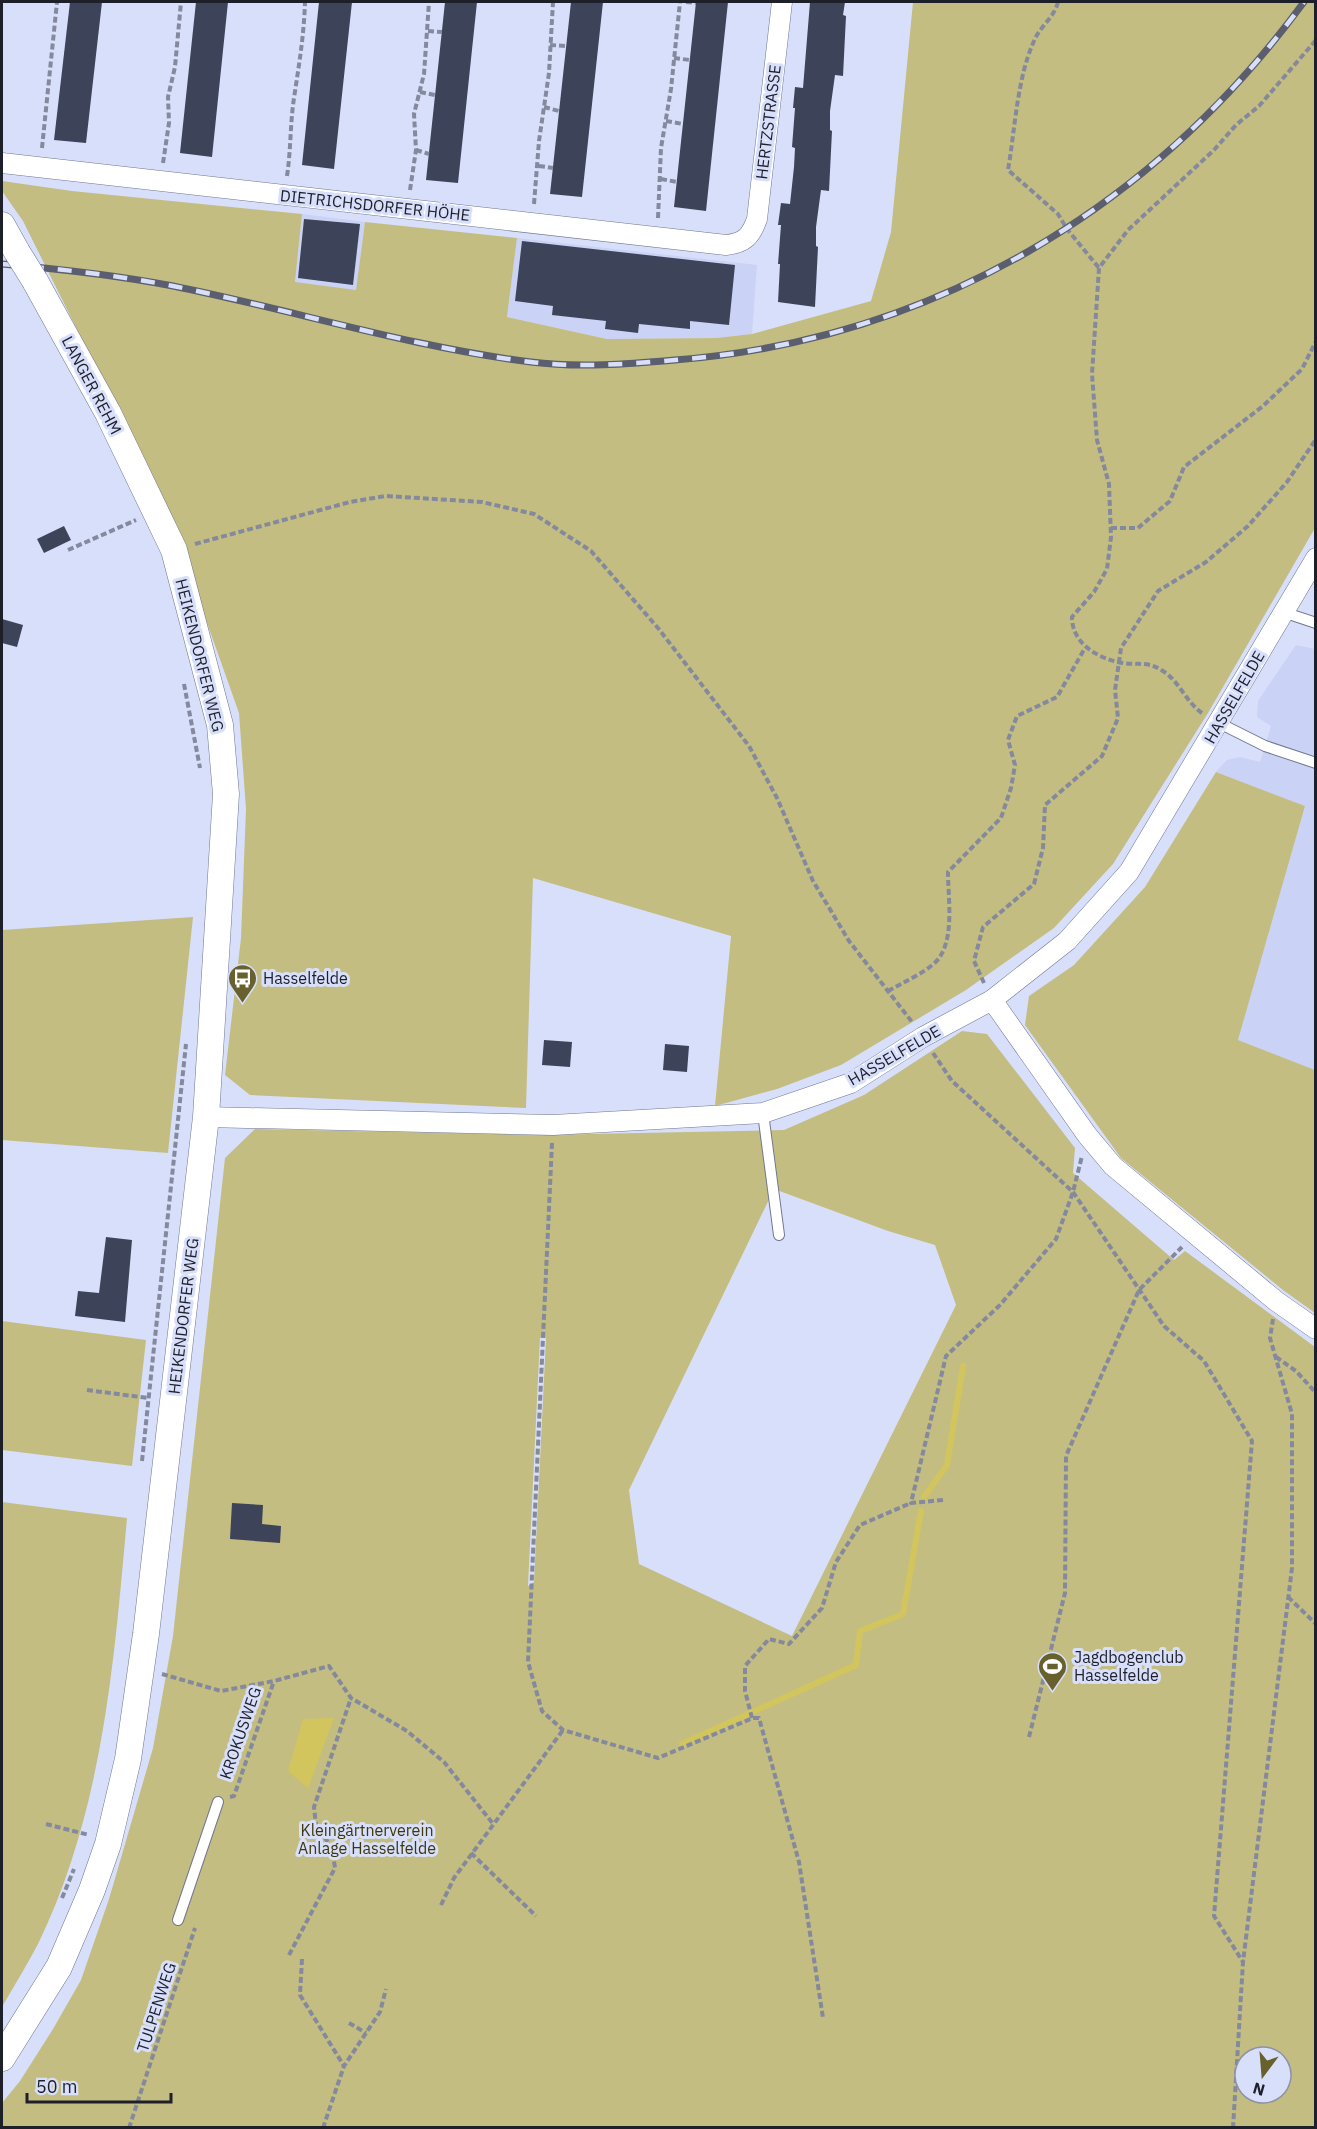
<svg xmlns="http://www.w3.org/2000/svg" width="1317" height="2129" font-family="'IBM Plex Sans',sans-serif">
	<rect width="100%" height="100%" fill="#d8dffb"/>
	<g fill="#cad2f5">
		<polygon points="302,214 365,222 356,290 295,283"/>
		<polygon points="517,238 757,265 752,334 716,338 607,339 507,317"/>
		<polygon points="1296,645 1315,649 1315,1070 1238,1040 1305,806 1216,772 1227,760 1240,757 1260,762 1271,726 1257,717 1258,701"/>
	</g>
	<g fill="#c4bd81" fill-rule="evenodd">
		<polygon points="913,2 1315,2 1315,528 1208,713 1113,864 1054,928 966,990 841,1065 777,1089 715,1106 731,936 533,878 526,1108 250,1095 225,1075 241,938 246,809 239,713 167,510 23,221 2,191 2,181 72,191 302,214 295,282 356,290 365,222 517,238 507,317 607,339 716,338 752,334 871,301 891,232"/>
		<polygon points="1216,772 1305,806 1238,1040 1315,1070 1315,1313 1283,1290 1121,1158 1025,1025 1029,996 1074,965 1145,887"/>
		<polygon points="193,917 168,1153 2,1140 2,930"/>
		<path d="M962 1031 987 1034 1075 1148 1073 1173 1174 1260 1185 1251 1315 1347V2127L2 2128V2103L20 2081 53 2029 81 1980 109 1899 153 1748 173 1636 225 1158 255 1129 540 1135 784 1130 864 1095ZM774 1189 888 1231 935 1245 956 1305 792 1636 639 1564 629 1490ZM540 1338H546L534 1582 528 1586ZM1245 2057H1281V2093H1245Z"/>
		<polygon points="2,1321 146,1340 132,1466 2,1450"/>
		<path d="M2 1502 127 1518C114 1663 103 1810 38 1944 27 1965 14 1986 2 2007Z"/>
	</g>
	<polygon fill="#d2c55e" points="334,1718 308,1788 288,1771 303,1719"/>
	<g fill="none" stroke-linecap="round" stroke-linejoin="round">
		<g stroke="#d2c55e" stroke-width="6">
			<polyline points="924,1497 947,1465 963,1366"/>
			<polyline points="682,1744 856,1665 860,1631 903,1614 921,1511"/>
		</g>
	</g>
	<g fill="#3d4359">
		<polygon points="70,2 102,2 86,143 54,140"/>
		<polygon points="196,2 228,2 212,157 180,153"/>
		<polygon points="319,2 352,2 334,169 302,165"/>
		<polygon points="445,2 477,2 458,183 426,180"/>
		<polygon points="571,2 603,2 582,197 550,194"/>
		<polygon points="696,2 728,2 706,211 674,207"/>
		<polygon points="810,2 845,2 843,15 846,16 843,76 835,75 830,111 830,130 832,131 829,191 821,190 816,227 816,246 818,247 815,307 778,302 780,264 778,264 781,225 778,225 781,203 790,204 794,167 795,148 792,147 795,108 793,108 795,87 803,88"/>
		<polygon points="304,219 360,224 353,285 298,278"/>
		<polygon points="522,241 735,265 729,325 690,321 690,329 639,324 638,333 605,329 606,321 552,315 553,306 515,301"/>
		<polygon points="64,526 71,540 44,553 37,539"/>
		<polygon points="2,619 23,625 17,647 2,643"/>
		<polygon points="544,1040 572,1042 570,1067 542,1065"/>
		<polygon points="665,1044 689,1046 687,1072 663,1070"/>
		<polygon points="106,1237 132,1240 125,1322 75,1316 78,1291 99,1293"/>
		<polygon points="232,1503 263,1505 262,1524 281,1526 280,1543 230,1539"/>
	</g>
	<g fill="none" stroke-linecap="round" stroke-linejoin="round">
		<defs>
			<g id="service">
				<polyline points="1283,612 1316,623"/>
				<polyline points="1219,723 1265,746 1316,763"/>
				<polyline points="763,1113 779,1235"/>
				<polyline points="178,1920 218,1802"/>
			</g>
			<g id="minor">
				<path d="M2 163 726 245C745 243 751 236 757 219L782 2"/>
				<polyline points="992,1000 1087,1135 1113,1166 1276,1301 1316,1329"/>
				<polyline points="206,1117 553,1125 763,1113 851,1083 923,1037 992,1000 1067,941 1129,872 1316,558"/>
			</g>
			<g id="tertiary">
				<polyline points="2,225 17,252"/>
				<polyline points="2,2058 59,1967 92,1890 108,1844 128,1759 146,1634 206,1117 226,794 220,725 174,550 108,413 35,281"/>
			</g>
		</defs>
		<use href="#service" stroke="#707790" stroke-width="12"/>
		<use href="#minor" stroke="#707790" stroke-width="21"/>
		<use href="#tertiary" stroke="#707790" stroke-width="27"/>
		<g stroke="#84899d" stroke-width="4" stroke-dasharray="6 3" stroke-linecap="butt">
			<polyline points="686,2 696,3"/>
			<path d="M1058 2C1054 18 1040 26 1034 41 1017 78 1015 130 1008 170L1058 214 1067 229 1099 268"/>
			<polyline points="428,31 442,32"/>
			<polyline points="550,45 566,46"/>
			<polyline points="674,58 690,60"/>
			<polyline points="420,92 435,95"/>
			<polyline points="544,107 559,111"/>
			<polyline points="666,121 683,124"/>
			<polyline points="42,148 57,2"/>
			<polyline points="416,150 429,154"/>
			<polyline points="163,163 169,123 168,97 175,67 181,2"/>
			<polyline points="539,166 553,168"/>
			<path d="M287 176C291 150 290 124 294 98 299 65 304 35 305 2"/>
			<polyline points="661,179 677,182"/>
			<polyline points="410,190 416,150 414,114 424,74 429,2"/>
			<polyline points="534,204 539,141 549,73 553,2"/>
			<polyline points="658,218 661,148 671,89 680,2"/>
			<polyline points="1111,528 1138,528 1170,501 1184,467 1263,406 1302,369 1316,341"/>
			<polyline points="195,544 350,502 386,496 482,502 534,514 591,551 658,628 749,746 777,798 813,881 849,941 912,1022"/>
			<polyline points="68,550 136,520"/>
			<polyline points="184,684 200,768"/>
			<path d="M1202 713C1186 702 1179 681 1163 671 1145 659 1137 667 1118 662 1096 657 1072 643 1072 617L1094 592 1107 569 1111 537 1109 484 1097 440 1092 374 1099 268 1128 230 1214 150 1236 125 1259 106 1316 40"/>
			<polyline points="984,983 974,961 983,927 1034,884 1043,848 1045,805 1102,756 1118,718 1115,690 1121,648 1158,591 1206,562 1248,526 1287,482 1316,439"/>
			<path d="M888 991C902 983 934 969 941 955 954 933 948 896 948 872L1001 818 1011 788 1015 765 1008 740 1017 716 1057 697 1085 648"/>
			<polyline points="933,1053 952,1081 1073,1192 1164,1326 1204,1361 1252,1441 1214,1916 1243,1962"/>
			<polyline points="552,1143 528,1662 542,1711 563,1730 658,1758 753,1718 759,1718 799,1862 823,2018"/>
			<polyline points="1276,1357 1296,1371 1316,1393"/>
			<polyline points="87,1390 148,1398"/>
			<polyline points="142,1461 186,1044"/>
			<polyline points="943,1500 911,1503 946,1356 1000,1305 1056,1239 1073,1192 1082,1156"/>
			<polyline points="1288,1597 1316,1624"/>
			<polyline points="162,1674 221,1691 274,1681 329,1666 351,1698 407,1731 444,1762 494,1825"/>
			<polyline points="752,1718 745,1691 745,1666 769,1639 789,1644 822,1608 836,1562 860,1525 911,1503"/>
			<polyline points="1029,1737 1065,1593 1066,1456 1139,1290 1182,1247"/>
			<polyline points="230,1797 234,1796 274,1681"/>
			<polyline points="46,1824 89,1835"/>
			<polyline points="471,1853 536,1916"/>
			<polyline points="62,1898 74,1869"/>
			<polyline points="441,1905 454,1878 563,1730"/>
			<polyline points="289,1955 335,1868 332,1848 316,1825 314,1807 351,1698"/>
			<polyline points="302,1959 300,1995 344,2066"/>
			<polyline points="349,2023 366,2033"/>
			<polyline points="129,2128 195,1928"/>
			<polyline points="323,2128 344,2066 380,2012 386,1989"/>
			<polyline points="1233,2128 1243,1962 1292,1568 1292,1414 1270,1338 1273,1319"/>
		</g>
		<use href="#service" stroke="#fff" stroke-width="10"/>
		<use href="#minor" stroke="#fff" stroke-width="20"/>
		<use href="#tertiary" stroke="#fff" stroke-width="26"/>
		<defs>
			<path id="rail" d="M2 264C59 269 116 275 173 286 293 310 410 347 531 362 579 368 628 364 675 360 932 340 1152 209 1304 2"/>
		</defs>
		<use href="#rail" stroke="#5a5e6e" stroke-width="7"/>
		<use href="#rail" stroke="#d8dffb" stroke-width="4.5" stroke-dasharray="14" stroke-linecap="butt"/>
		<defs>
			<polyline id="tertiary-bridge" points="17,252 35,281"/>
		</defs>
		<use href="#tertiary-bridge" stroke="#707790" stroke-width="27" stroke-linecap="butt"/>
		<use href="#tertiary-bridge" stroke="#fff" stroke-width="26"/>
	</g>
	<defs>
		<symbol id="bus-pin" viewBox="-11 -11 22 30"><path d="M0 17L-7.5 6A9.5 9.5 0 1 1 7.5 6Z" fill="#68612e" stroke="#d8dffb"/><path d="M-5-6H5V4H4V6H2V4H-2V6H-4V4H-5ZM-3.5-4V0h7V-4ZM-3.5 1.2v1.5H-2V1.2ZM2 1.2v1.5H3.5V1.2Z" fill="#fff"/></symbol>
		<symbol id="stadium-pin" viewBox="-11 -11 22 30"><path d="M0 17L-7.5 6A9.5 9.5 0 1 1 7.5 6Z" fill="#68612e" stroke="#d8dffb"/><path d="M0-5a6.5 5 0 1 0 0 10a6.5 5 0 1 0 0-10ZM-3.5-1.8h7v3.6h-7Z" fill="#fff"/></symbol>
	</defs>
	<g fill-rule="evenodd">
		<use href="#bus-pin" x="226" y="962" width="33" height="45"/>
		<use href="#stadium-pin" x="1036" y="1650" width="33" height="45"/>
	</g>
	<g text-anchor="middle" dominant-baseline="central" stroke-width="6" stroke-linejoin="round" paint-order="stroke">
		<g font-size="16" fill="#1d1f29" stroke="#d8dffb">
			<text transform="translate(768 122) rotate(-83)">HERTZSTRASSE</text>
			<text transform="translate(375 205) rotate(6)">DIETRICHSDORFER HÖHE</text>
			<text transform="translate(92 385) rotate(62)">LANGER REHM</text>
			<text transform="translate(200 655) rotate(76)">HEIKENDORFER WEG</text>
			<text transform="translate(1234 697) rotate(-60)">HASSELFELDE</text>
			<text transform="translate(894 1055) rotate(-30)">HASSELFELDE</text>
			<text transform="translate(183 1316) rotate(-83)">HEIKENDORFER WEG</text>
			<text transform="translate(240 1733) rotate(-71)">KROKUSWEG</text>
			<text transform="translate(156 2007) rotate(-72)">TULPENWEG</text>
		</g>
		<g font-size="16" fill="#1d1f29" stroke="#d8dffb" text-anchor="start">
			<text x="263" y="978">Hasselfelde</text>
			<text x="1074" y="1657">Jagdbogenclub<tspan x="1074" dy="18">Hasselfelde</tspan></text>
		</g>
		<g font-size="16" fill="#3d370a" stroke="#d8dffb">
			<text x="367" y="1830">Kleingärtnerverein<tspan x="367" dy="18">Anlage Hasselfelde</tspan></text>
		</g>
	</g>
	<rect width="1317" height="2129" fill="none" stroke="#1d1f29" stroke-width="6"/>
	<g transform="translate(1263 2075) rotate(196)"><circle r="28" fill="#d8dffb" stroke="#8d92a7" stroke-width="1.5"/>
	<path d="M0-4.5L10 22L0 15L-10 22Z" fill="#68612e"/>
	<text y="-9" font-size="16" font-weight="bold" text-anchor="middle" fill="#1d1f29">N</text>
	</g>
	<path d="M27 2093v9h144v-9" fill="none" stroke="#1d1f29" stroke-width="3"/>
	<text x="36" y="2093" font-size="18" fill="#1d1f29" stroke="#d8dffb" stroke-width="4.5" paint-order="stroke">50 m</text>
</svg>
